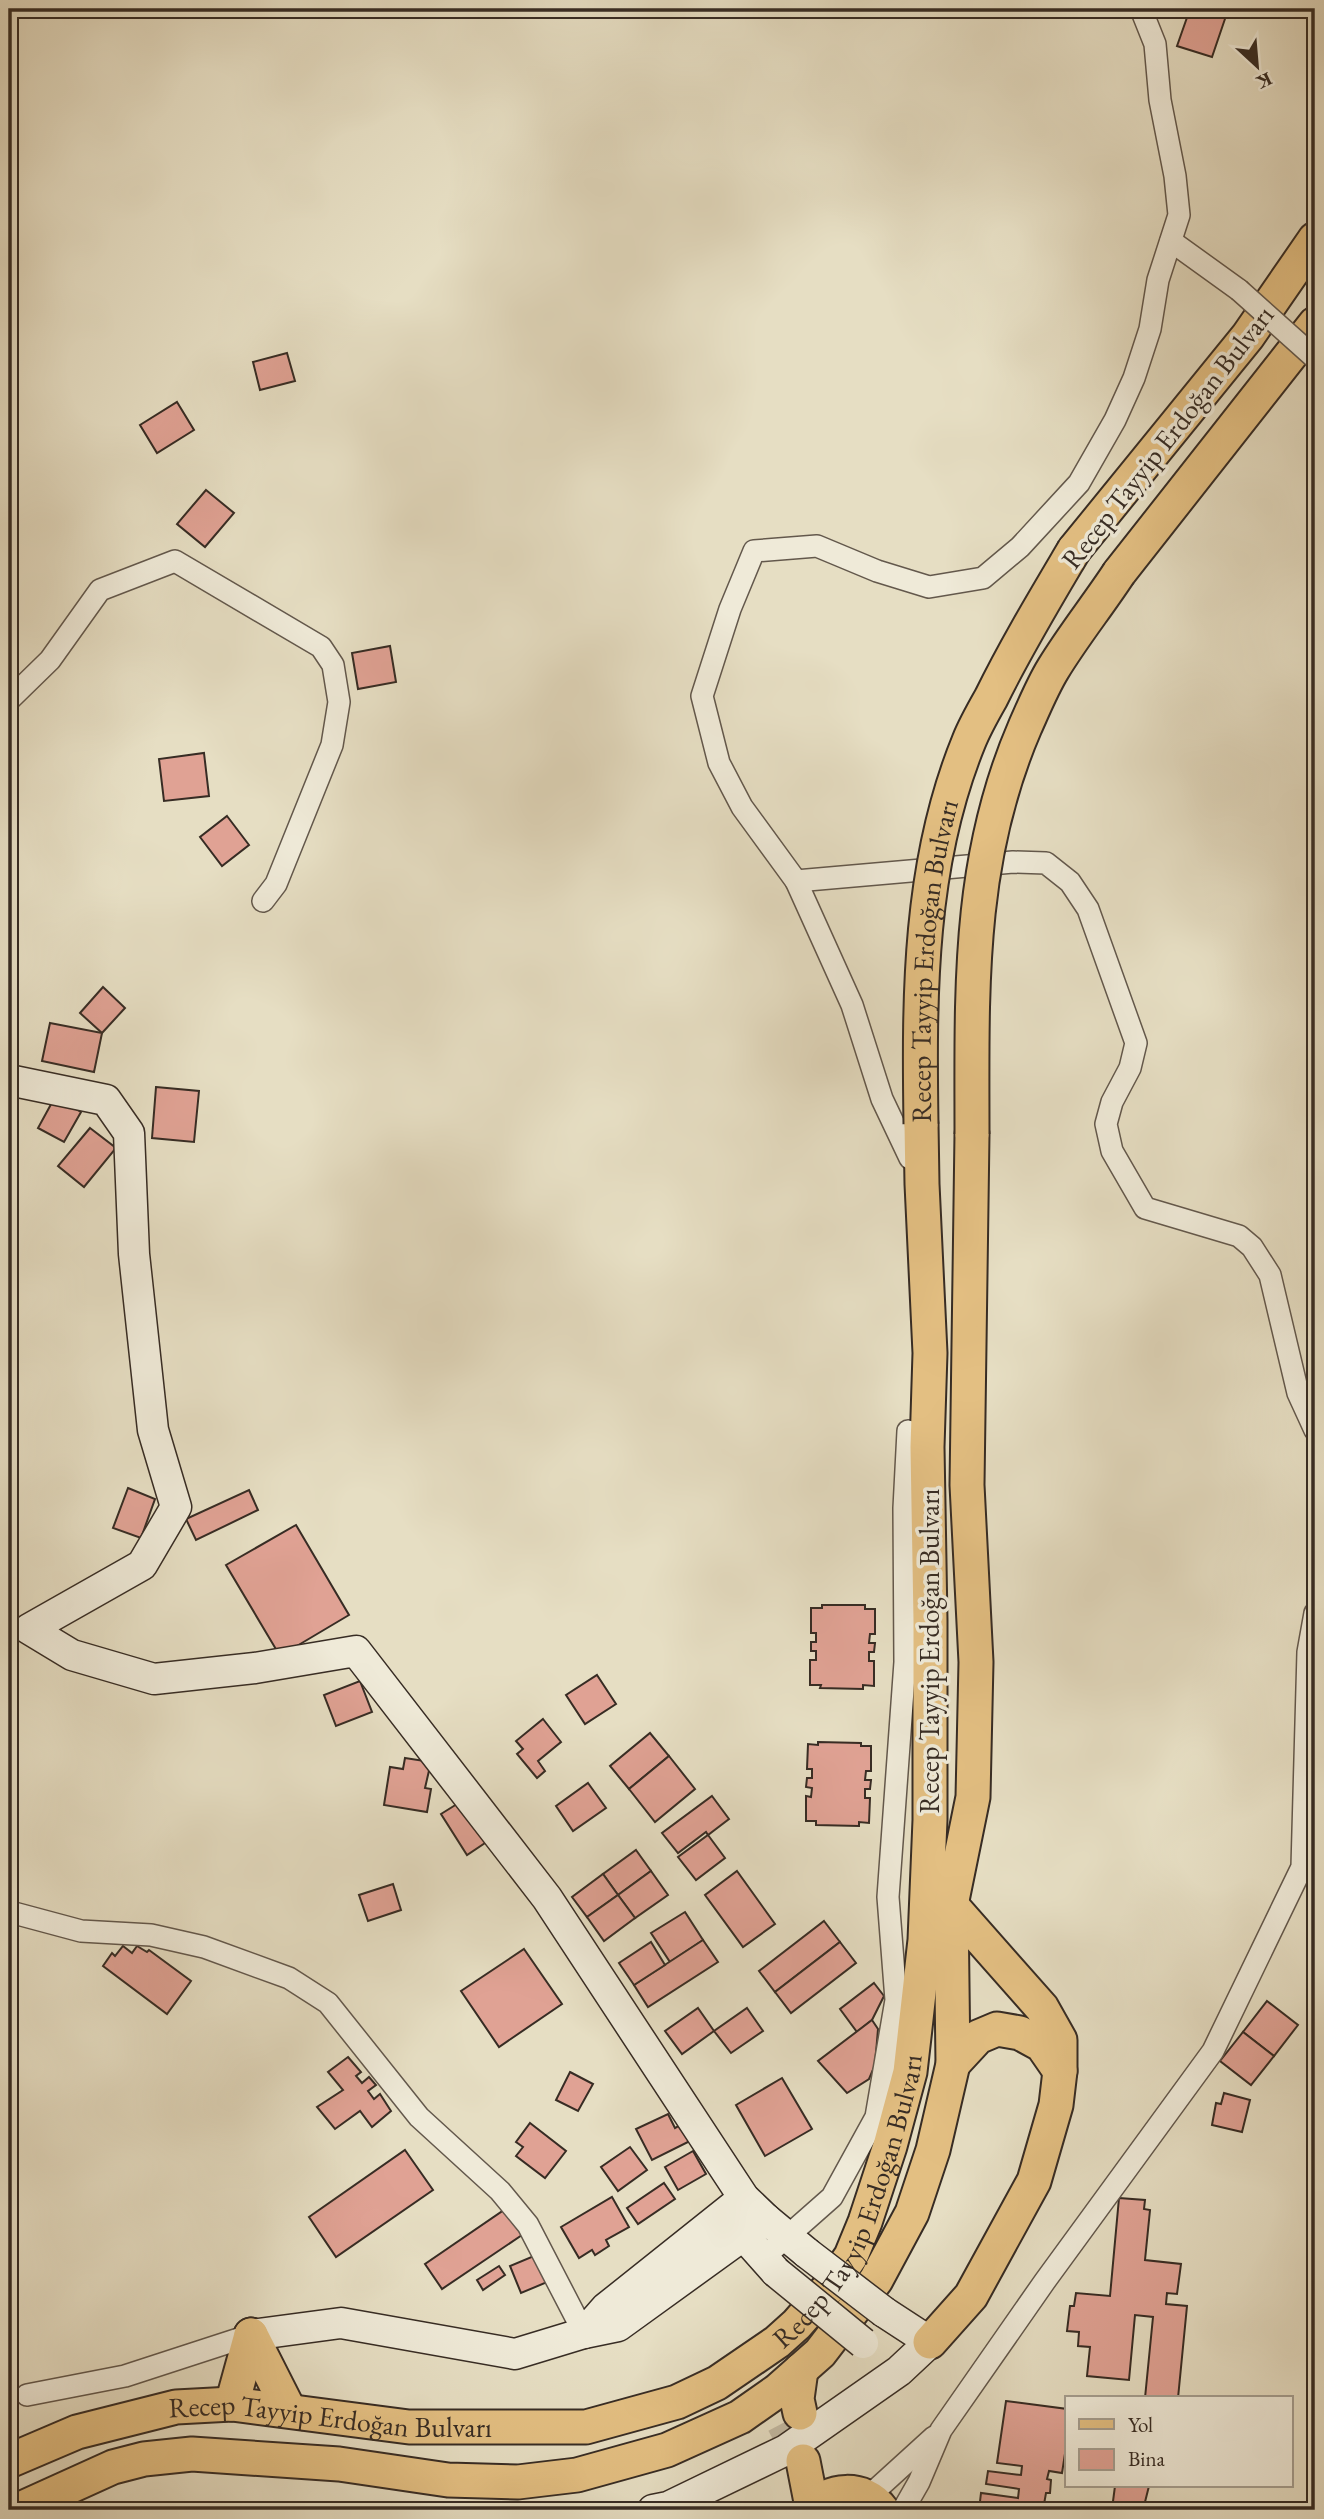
<svg xmlns="http://www.w3.org/2000/svg" width="1324" height="2519" font-family="'EB Garamond',serif">
	<rect width="100%" height="100%" fill="#e6dec3"/>
	<filter id="stains"><feTurbulence type="fractalNoise" baseFrequency=".00286" numOctaves="4"/><feColorMatrix values="0 0 0 0 .2 0 0 0 0 .09 0 0 0 0 .02 0 0 0 .5 -.17"/></filter>
	<radialGradient id="worn" r=".72"><stop offset=".6" stop-color="#630" stop-opacity="0"/><stop offset="1" stop-color="#630" stop-opacity=".3"/></radialGradient>
	<g fill="#e0a294" stroke="#372c24" stroke-width="2">
		<polygon points="1190,9 1214,9 1227,13 1212,57 1177,46"/>
		<polygon points="287,353 295,381 260,390 253,362"/>
		<polygon points="177,402 194,430 157,453 140,425"/>
		<polygon points="206,490 234,513 205,547 177,524"/>
		<polygon points="390,646 396,682 358,689 352,653"/>
		<polygon points="204,753 209,796 164,801 159,759"/>
		<polygon points="227,816 249,845 222,866 200,837"/>
		<polygon points="103,987 125,1008 102,1033 80,1013"/>
		<polygon points="50,1023 102,1033 94,1072 42,1061"/>
		<polygon points="156,1087 199,1091 194,1142 152,1138"/>
		<polygon points="55,1097 81,1112 64,1142 38,1128"/>
		<polygon points="90,1128 116,1148 84,1187 58,1166"/>
		<polygon points="128,1488 155,1499 141,1538 113,1528"/>
		<polygon points="249,1490 258,1510 196,1540 186,1519"/>
		<polygon points="296,1525 349,1615 280,1656 226,1565"/>
		<polygon points="822,1605 865,1605 865,1609 875,1609 875,1634 870,1634 869,1643 875,1643 874,1652 869,1652 869,1661 874,1661 874,1686 863,1685 863,1689 820,1688 821,1685 810,1685 810,1660 816,1660 816,1651 811,1651 811,1642 816,1642 816,1633 811,1633 811,1608 822,1608"/>
		<polygon points="597,1675 616,1704 585,1724 566,1695"/>
		<polygon points="360,1681 372,1712 336,1726 324,1695"/>
		<polygon points="543,1719 561,1742 538,1761 545,1771 537,1778 517,1754 523,1749 516,1741"/>
		<polygon points="650,1733 669,1756 629,1789 610,1766"/>
		<polygon points="818,1742 861,1743 861,1746 871,1746 871,1771 866,1771 865,1780 871,1780 870,1789 865,1789 865,1798 870,1798 869,1823 859,1822 859,1826 816,1825 816,1821 806,1821 806,1796 811,1797 812,1788 806,1787 807,1778 812,1778 812,1769 807,1769 808,1744 818,1745"/>
		<polygon points="669,1756 695,1789 655,1822 629,1789"/>
		<polygon points="405,1758 431,1762 425,1788 431,1789 427,1812 384,1805 390,1767 403,1769"/>
		<polygon points="588,1783 606,1808 573,1831 556,1806"/>
		<polygon points="712,1796 729,1819 708,1835 706,1832 678,1853 662,1833"/>
		<polygon points="465,1799 491,1839 467,1855 441,1814"/>
		<polygon points="708,1835 725,1858 696,1880 678,1857"/>
		<polygon points="636,1850 651,1871 618,1895 603,1874"/>
		<polygon points="651,1871 668,1895 635,1918 618,1895"/>
		<polygon points="737,1871 775,1924 743,1947 705,1895"/>
		<polygon points="603,1874 618,1895 587,1917 572,1897"/>
		<polygon points="393,1884 401,1910 368,1921 359,1895"/>
		<polygon points="618,1895 635,1918 604,1941 587,1917"/>
		<polygon points="685,1912 703,1940 670,1962 651,1933"/>
		<polygon points="824,1921 840,1942 775,1992 759,1971"/>
		<polygon points="703,1940 718,1962 648,2007 634,1985"/>
		<polygon points="651,1942 665,1965 634,1985 619,1963"/>
		<polygon points="840,1942 856,1963 791,2013 775,1992"/>
		<polygon points="123,1946 132,1953 137,1946 147,1952 149,1950 191,1981 167,2014 103,1966 112,1953 115,1956"/>
		<polygon points="524,1949 562,2004 499,2047 461,1991"/>
		<polygon points="874,1983 884,1996 872,2020 857,2032 840,2009"/>
		<polygon points="1267,2001 1298,2025 1274,2056 1243,2032"/>
		<polygon points="698,2008 714,2031 682,2054 665,2031"/>
		<polygon points="747,2008 763,2031 731,2053 714,2031"/>
		<polygon points="872,2020 878,2029 875,2065 869,2079 847,2093 818,2061"/>
		<polygon points="1243,2032 1274,2056 1251,2085 1220,2061"/>
		<polygon points="348,2057 361,2072 356,2076 362,2083 369,2077 376,2085 368,2091 374,2099 380,2094 391,2111 372,2127 360,2111 335,2129 317,2107 343,2090 328,2072"/>
		<polygon points="570,2072 593,2084 578,2111 556,2100"/>
		<polygon points="782,2078 812,2129 765,2156 736,2105"/>
		<polygon points="1224,2093 1250,2100 1242,2132 1212,2125 1216,2103 1221,2104"/>
		<polygon points="668,2114 675,2128 682,2124 690,2141 652,2160 636,2129"/>
		<polygon points="530,2123 566,2151 545,2178 516,2156 523,2147 516,2142"/>
		<polygon points="630,2147 647,2170 618,2191 601,2167"/>
		<polygon points="405,2150 433,2190 336,2257 309,2217"/>
		<polygon points="693,2151 706,2174 678,2190 665,2167"/>
		<polygon points="664,2183 675,2199 638,2224 627,2208"/>
		<polygon points="612,2197 629,2227 606,2240 609,2246 595,2255 592,2250 579,2258 561,2227"/>
		<polygon points="1119,2198 1145,2200 1144,2209 1150,2210 1145,2260 1181,2264 1177,2294 1167,2293 1166,2304 1187,2306 1178,2398 1145,2398 1153,2317 1135,2315 1129,2380 1087,2376 1090,2347 1078,2346 1079,2332 1067,2331 1070,2306 1074,2306 1076,2293 1110,2296"/>
		<polygon points="504,2210 522,2235 442,2289 425,2264"/>
		<polygon points="541,2253 552,2280 521,2293 510,2266"/>
		<polygon points="499,2266 505,2275 483,2290 477,2280"/>
		<polygon points="1006,2401 1067,2409 1067,2441 1062,2473 1049,2471 1047,2479 1051,2480 1050,2493 1046,2493 1043,2510 979,2510 981,2493 1018,2498 1019,2489 986,2484 988,2471 1021,2475 1022,2466 997,2463"/>
		<polygon points="1115,2486 1149,2486 1143,2510 1071,2510 1072,2503 1112,2509"/>
	</g>
	<g fill="none" stroke-linecap="round" stroke-linejoin="round">
		<polyline stroke="#c3baa3" stroke-width="33" stroke-dasharray="33 17" stroke-linecap="butt" points="783,2423 803,2461"/>
		<defs>
			<g id="street">
				<polyline points="1171,241 1239,290"/>
				<polyline points="9,700 50,660 100,590 175,561 321,647 333,665 339,702 332,745 276,884 263,901"/>
				<polyline points="796,881 1013,862 1046,863 1070,882 1088,909 1136,1043 1130,1068 1112,1102 1106,1124 1112,1151 1145,1208 1239,1236 1252,1247 1270,1275 1298,1393 1315,1430"/>
				<polyline points="910,1158 882,1099 852,1005 796,881 742,807 719,763 702,696 730,609 754,551 817,546 877,571 929,587 983,578 1020,547 1079,483 1115,420 1134,378 1150,329 1158,280 1179,215 1175,176 1160,100 1155,44 1141,9"/>
				<polyline points="9,1913 14,1913 81,1931 151,1935 204,1947 289,1978 328,2003 419,2117 500,2191 528,2225 584,2333"/>
				<polyline points="763,2258 832,2197 876,2117 896,2000 888,1897 905,1662 904,1508 908,1431"/>
				<polyline points="27,2395 125,2376 251,2335"/>
				<polyline points="868,2497 934,2437"/>
				<polyline points="903,2510 919,2482 941,2430 1045,2281 1213,2051 1302,1867 1308,1652 1315,1613"/>
			</g>
			<g id="secondary">
				<polyline points="9,1080 106,1100 129,1133 134,1254 153,1430 176,1507 142,1565 29,1629 72,1655 154,1679 255,1668 356,1651 547,1898 744,2198 766,2219 807,2253"/>
				<polyline points="744,2216 744,2236 776,2272"/>
				<polyline points="584,2333 606,2308 744,2198"/>
				<polyline points="251,2335 341,2323 515,2354 584,2333 618,2326 766,2219"/>
				<polyline points="653,2510 668,2507 786,2450 899,2371 930,2342 884,2312"/>
			</g>
			<g id="primary">
				<polyline points="1074,550 1248,336 1315,239"/>
				<polyline points="1119,573 1315,324"/>
				<polyline points="953,2064 978,2037 997,2029 1020,2033 1042,2045 1060,2071"/>
				<polyline points="251,2335 289,2410"/>
				<polyline points="930,2342 971,2296 1034,2181 1056,2105 1060,2071 1060,2040 1042,2008 951,1905"/>
				<polyline points="232,2404 251,2335"/>
				<polyline points="800,2413 797,2399 801,2370"/>
				<path id="s1" d="M9 2461 77 2432 176 2407 232 2404 409 2427H586L677 2402 717 2383 777 2342 797 2324 831 2285 851 2256 865 2222 890 2146 910 2072 925 1940 930 1820V1620L927 1447 930 1353 922 1184 921 1124"/>
				<polyline points="803,2461 812,2507"/>
				<polyline points="18,2510 113,2467 144,2459 192,2454 339,2464 448,2480 518,2482 577,2475 667,2450 740,2417 777,2391 820,2353 876,2280 912,2213 933,2150 953,2064 951,1905 973,1797 976,1662 967,1485 972,1134"/>
				<path d="M810 2510C828 2488 864 2485 882 2510"/>
			</g>
		</defs>
		<use href="#street" stroke="#63584c" stroke-width="24"/>
		<use href="#secondary" stroke="#372c24" stroke-width="33"/>
		<use href="#primary" stroke="#372c24" stroke-width="37"/>
		<use href="#street" stroke="#efead8" stroke-width="21"/>
		<use href="#secondary" stroke="#efead8" stroke-width="30"/>
		<use href="#primary" stroke="#e3bf82" stroke-width="33"/>
		<defs>
			<polyline id="street-bridge" points="1239,290 1315,358"/>
			<g id="secondary-bridge">
				<polyline points="807,2253 884,2312"/>
				<polyline points="776,2272 863,2343"/>
			</g>
			<g id="primary-bridge">
				<path id="s2" d="M921 1124C919 994 919 863 969 741 975 726 983 712 991 698 1016 647 1045 599 1074 550"/>
				<path d="M972 1134C972 991 967 861 1025 727 1034 707 1042 687 1053 669 1073 636 1098 605 1119 573"/>
			</g>
		</defs>
		<use href="#street-bridge" stroke="#63584c" stroke-width="24" stroke-linecap="butt"/>
		<use href="#secondary-bridge" stroke="#372c24" stroke-width="33" stroke-linecap="butt"/>
		<use href="#primary-bridge" stroke="#372c24" stroke-width="37" stroke-linecap="butt"/>
		<use href="#street-bridge" stroke="#efead8" stroke-width="21"/>
		<use href="#secondary-bridge" stroke="#efead8" stroke-width="30"/>
		<use href="#primary-bridge" stroke="#e3bf82" stroke-width="33"/>
	</g>
	<g text-anchor="middle" dominant-baseline="central" stroke-width="7" stroke-linejoin="round" paint-order="stroke">
		<g font-size="28" fill="#372c24" stroke="#efead8">
			<text transform="translate(1167 437) rotate(-52)">Recep Tayyip Erdoğan Bulvarı</text>
			<text stroke="none"><textPath href="#s2" startOffset="164">Recep Tayyip Erdoğan Bulvarı</textPath></text>
			<text transform="translate(929 1651) rotate(-90)">Recep Tayyip Erdoğan Bulvarı</text>
			<text stroke="none"><textPath href="#s1" startOffset="961">Recep Tayyip Erdoğan Bulvarı</textPath></text>
			<text stroke="none"><textPath href="#s1" startOffset="331">Recep Tayyip Erdoğan Bulvarı</textPath></text>
		</g>
	</g>
	<rect width="1324" height="2519" fill="none" stroke="#e6dec3" stroke-width="35"/>
	<rect x="10" y="10" width="1303" height="2498" fill="none" stroke="#372c24" stroke-width="3.5"/>
	<rect x="18" y="18" width="1289" height="2484" fill="none" stroke="#372c24" stroke-width="2"/>
	<rect x="1065" y="2396" width="228" height="91" fill="#efead8" stroke="#a59e90" stroke-width="2"/>
	<rect x="1079" y="2419" width="35" height="10" fill="#e3bf82" stroke="#a59e90" stroke-width="2"/>
	<text x="1128" y="2432" font-size="21" fill="#372c24">Yol</text>
	<rect x="1079" y="2449" width="35" height="21" fill="#e0a294" stroke="#a59e90" stroke-width="2"/>
	<text x="1128" y="2466" font-size="21" fill="#372c24">Bina</text>
	<g transform="translate(1257 66) rotate(154)" stroke="#efead8" stroke-width="5" paint-order="stroke">
	<path d="M0-5L12 26L0 18L-12 26Z" fill="#372c24"/>
	<text y="-10" font-size="19" font-weight="bold" text-anchor="middle" fill="#372c24">K</text>
	</g>
	<rect width="100%" height="100%" filter="url(#stains)"/>
	<rect width="100%" height="100%" fill="url(#worn)"/>
</svg>
